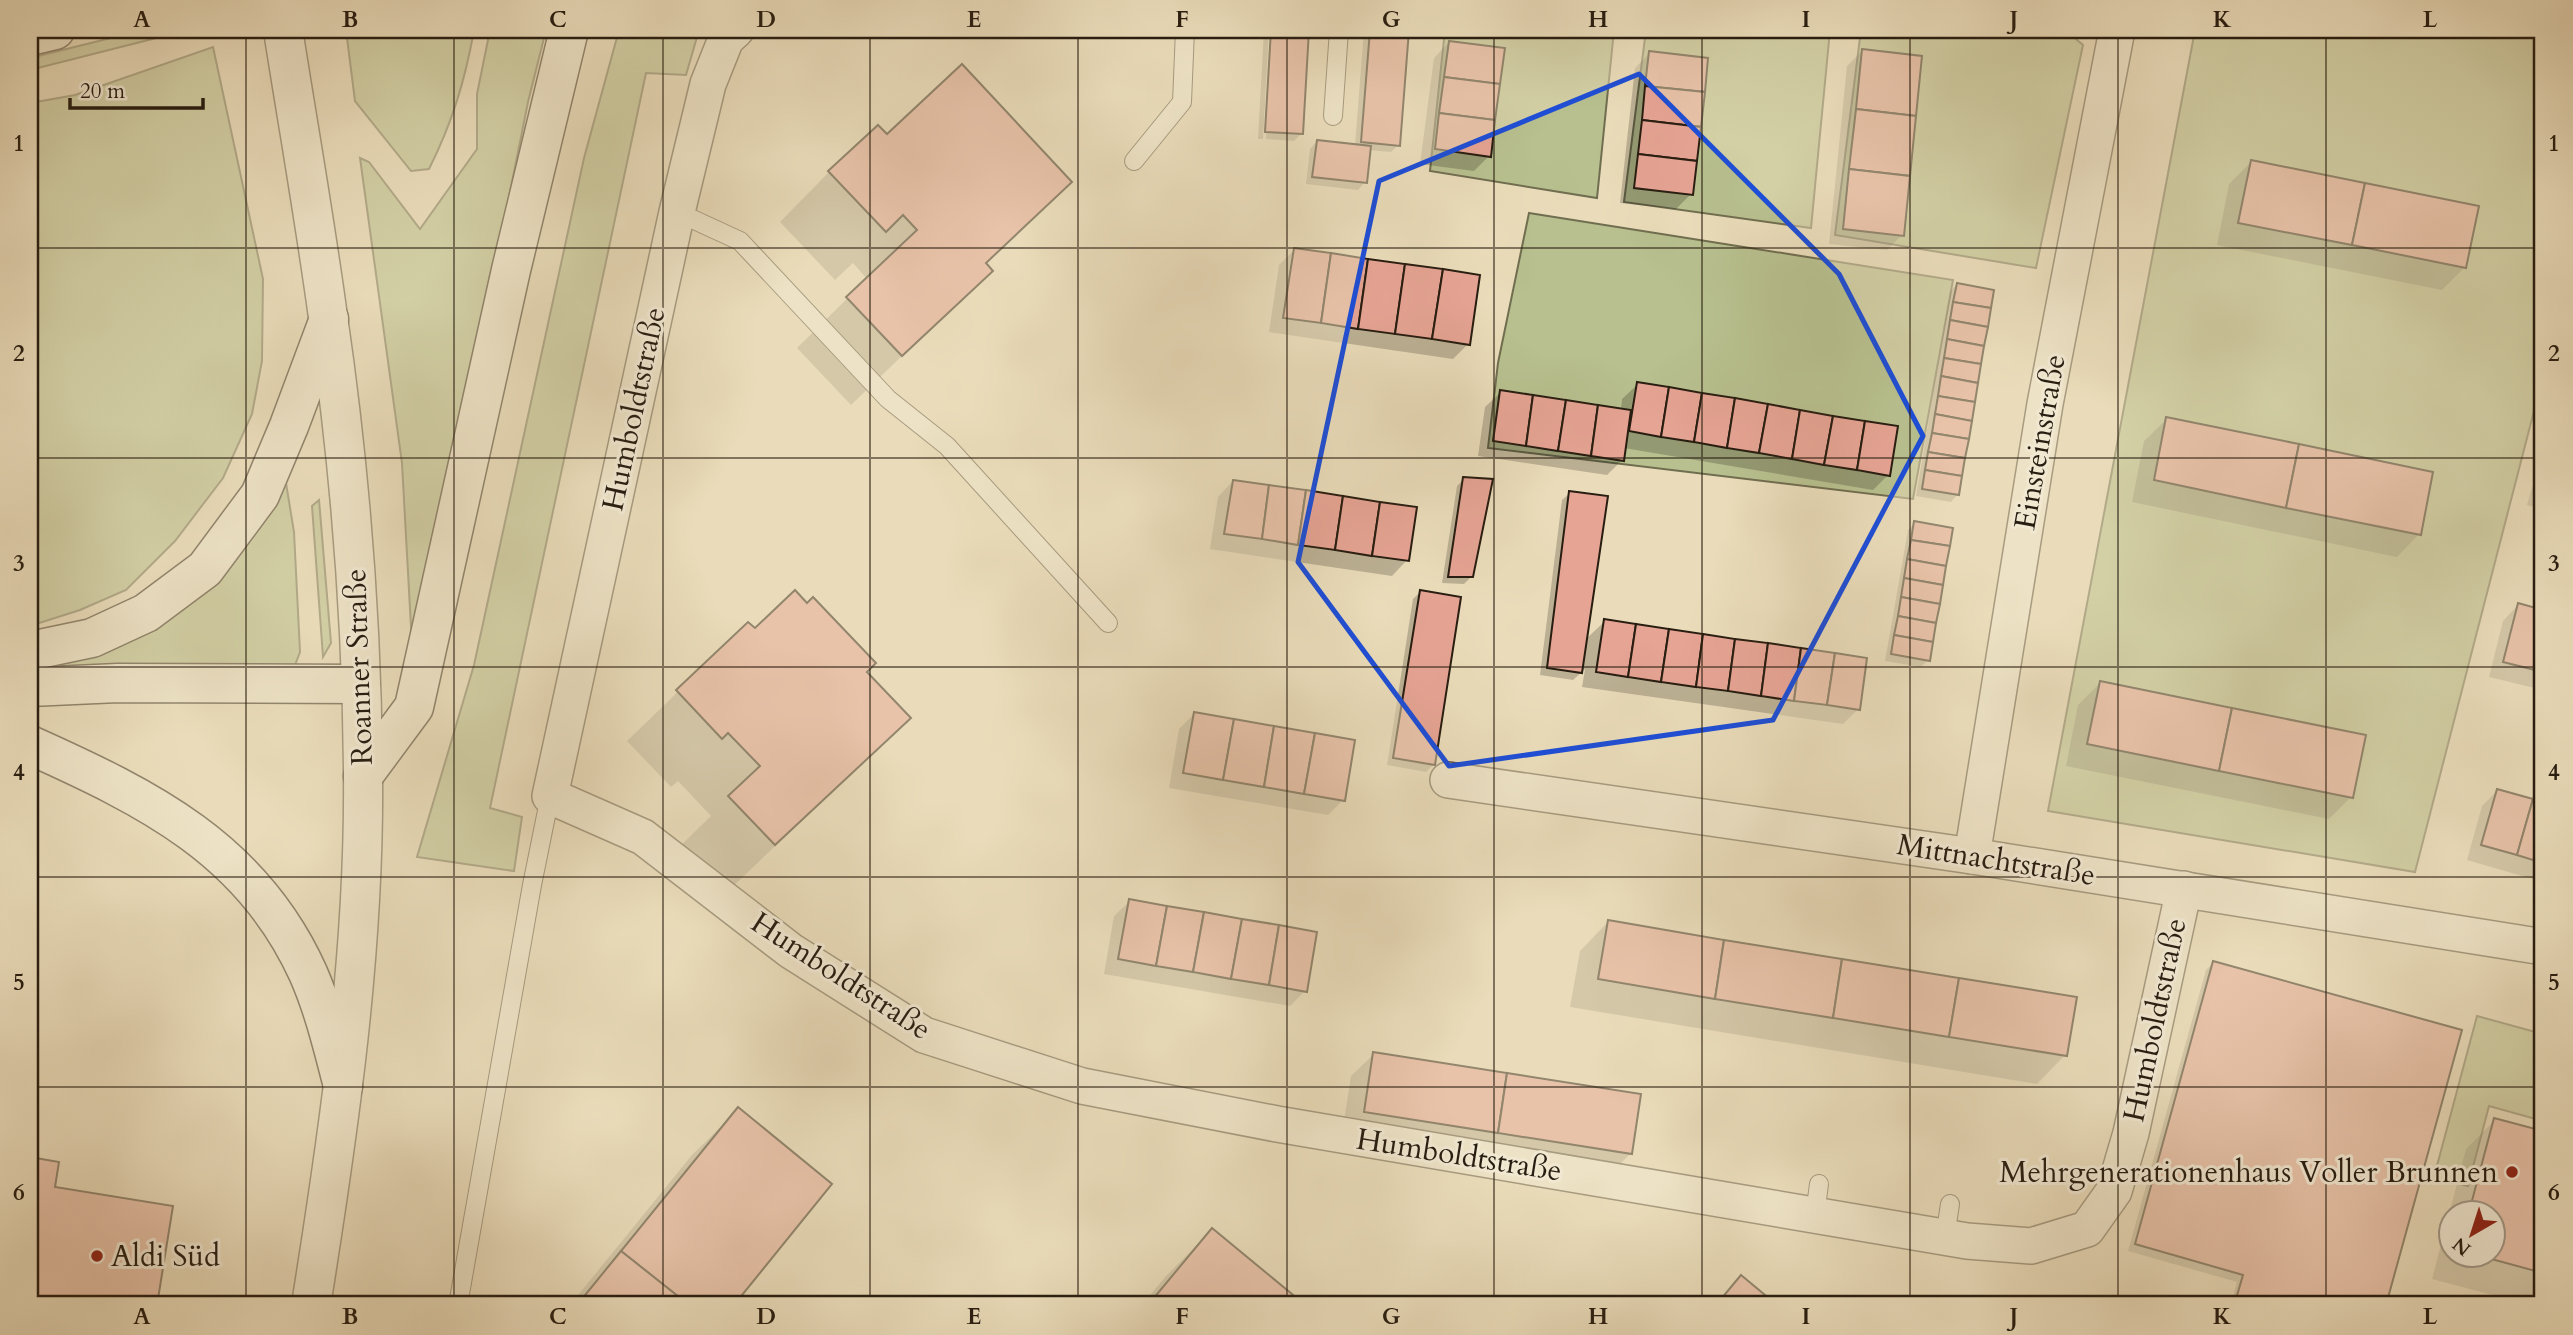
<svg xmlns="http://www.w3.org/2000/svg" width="2573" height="1335" font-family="Cardo,serif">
	<rect width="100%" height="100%" fill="#eadcba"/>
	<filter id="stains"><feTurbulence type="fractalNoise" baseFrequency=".00286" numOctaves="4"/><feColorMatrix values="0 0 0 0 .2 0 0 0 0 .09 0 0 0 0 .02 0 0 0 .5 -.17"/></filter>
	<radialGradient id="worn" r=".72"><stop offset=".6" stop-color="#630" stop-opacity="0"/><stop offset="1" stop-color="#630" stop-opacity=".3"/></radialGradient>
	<g fill="#b8c08f" stroke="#706e50" stroke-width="2">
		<polygon points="143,30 188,30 30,70 30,58"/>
		<path d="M346 30H474C465 81 452 123 429 169L411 171 355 101Z"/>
		<polygon points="490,30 546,30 528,102 419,646 412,645 402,463 360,158 369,162 420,229 477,149 477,94"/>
		<polygon points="619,30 699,30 686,75 646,73 490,808 522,817 514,871 417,857 474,665 584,158"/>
		<polygon points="1445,30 1614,30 1597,198 1430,171"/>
		<polygon points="1646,30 1830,30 1811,228 1624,202"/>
		<polygon points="1861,30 2065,30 2083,45 2036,268 1835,235"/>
		<polygon points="2195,30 2543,30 2543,376 2415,872 2048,811"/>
		<polygon points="213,47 263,279 262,361 252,414 223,478 175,541 126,590 80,610 30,626 30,103 75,95"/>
		<polygon points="1529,213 1953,280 1913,499 1488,448 1498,363"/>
		<polygon points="285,477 294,532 300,652 295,665 30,672 97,649"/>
		<polygon points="319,500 331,643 323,657 312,506"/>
		<polygon points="2477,1016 2543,1034 2543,1121 2489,1106 2468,1186 2434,1177"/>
	</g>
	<g fill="#0003" fill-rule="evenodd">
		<polygon points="1264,30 1269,30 1263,139 1258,139"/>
		<polygon points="1272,30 1307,30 1301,134 1294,141 1266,139"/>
		<polygon points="1364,30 1407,30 1398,145 1391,152 1368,150 1365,182 1358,190 1306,184 1310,149 1317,141 1355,146"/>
		<polygon points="1449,42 1489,156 1474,171 1420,164 1434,58"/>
		<polygon points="1862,51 1902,235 1887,250 1829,244 1847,66"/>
		<polygon points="1650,53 1691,194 1676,209 1620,203 1635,68"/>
		<polygon points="2251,162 2465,267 2442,290 2217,245 2229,184"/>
		<polygon points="829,172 1070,182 985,265 990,271 851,405 797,348 867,279 853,263 835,280 780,222"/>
		<polygon points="1294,250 1468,344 1453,359 1269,332 1279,265"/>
		<polygon points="1957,284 1958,494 1951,502 1916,496 1950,292"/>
		<polygon points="1638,384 1888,475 1873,490 1624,448 1622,460 1607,475 1478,456 1485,407 1501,392 1621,410 1622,399"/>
		<polygon points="2167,419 2419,534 2397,557 2132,502 2144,441"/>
		<polygon points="2543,450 2543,510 2527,505"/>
		<polygon points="1464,479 1472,576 1464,584 1442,583 1457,486"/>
		<polygon points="1233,481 1407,560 1392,576 1210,549 1218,497"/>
		<polygon points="1570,493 1585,640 1605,621 1858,709 1843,724 1582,687 1585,669 1573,680 1540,675 1562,500"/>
		<polygon points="1915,523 1928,660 1921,667 1885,661 1908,530"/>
		<polygon points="1420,592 1433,765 1426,772 1387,765 1413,599"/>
		<polygon points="807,605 909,718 725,894 680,846 711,816 678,781 671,787 627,741 748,624 755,631"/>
		<polygon points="2518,605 2543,612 2543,690 2489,677 2503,621"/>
		<polygon points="2100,683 2351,797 2329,819 2066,766 2078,705"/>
		<polygon points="1194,714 1343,800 1328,815 1169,788 1179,729"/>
		<polygon points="2497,791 2543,804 2543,882 2467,860 2482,806"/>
		<polygon points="1130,901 1305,991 1290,1006 1104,974 1114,916"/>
		<polygon points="1608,922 2065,1055 2037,1084 1570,1007 1580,951"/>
		<polygon points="2213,963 2460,1031 2384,1305 2231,1305 2237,1282 2128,1251 2206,970"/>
		<polygon points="1374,1054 1630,1154 1608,1176 1342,1134 1351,1076"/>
		<polygon points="738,1110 830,1184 732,1305 570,1305 692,1155"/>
		<path d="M2495 1120 2543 1133V1305H2530L2432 1279 2466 1149ZM2450 1212H2492V1254H2450Z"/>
		<polygon points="30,1159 57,1163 53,1189 171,1207 155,1305 30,1305"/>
		<polygon points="1212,1230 1302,1304 1301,1305 1142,1305 1166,1276"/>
		<polygon points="1741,1278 1775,1305 1713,1305"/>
	</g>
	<g fill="#e6a494" stroke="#281d11" stroke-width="2">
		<polygon points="1271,30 1309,30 1303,134 1265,132"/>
		<polygon points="1370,30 1409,30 1400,146 1361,142"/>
		<polygon points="1449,41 1505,48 1500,84 1444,77"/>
		<polygon points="1862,49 1922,56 1916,116 1856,109"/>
		<polygon points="1649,51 1708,58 1705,92 1645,86"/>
		<polygon points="962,64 1072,182 986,263 993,271 902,356 846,297 917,230 903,215 886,232 828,171 878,125 887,134"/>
		<polygon points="1444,77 1500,84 1495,120 1439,113"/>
		<polygon points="1645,86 1705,92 1701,127 1642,120"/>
		<polygon points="1856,109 1916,116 1910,176 1849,169"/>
		<polygon points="1439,113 1495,120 1491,157 1435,149"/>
		<polygon points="1642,120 1701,127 1697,161 1638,154"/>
		<polygon points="1317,140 1371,146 1367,183 1312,177"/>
		<polygon points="1638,154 1697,161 1693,195 1634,188"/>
		<polygon points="2251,160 2365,183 2352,245 2238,223"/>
		<polygon points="1849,169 1910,176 1904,236 1843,229"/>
		<polygon points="2365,183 2479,206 2466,268 2352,245"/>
		<polygon points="1294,248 1331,253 1321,323 1283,318"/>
		<polygon points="1331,253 1368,259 1358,329 1321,323"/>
		<polygon points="1368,259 1405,264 1395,334 1358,329"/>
		<polygon points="1405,264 1443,269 1432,339 1395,334"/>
		<polygon points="1443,269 1480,275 1470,345 1432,339"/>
		<polygon points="1957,283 1994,290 1991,308 1953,302"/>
		<polygon points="1953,302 1991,308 1988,327 1950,320"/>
		<polygon points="1950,320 1988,327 1984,346 1947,339"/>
		<polygon points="1947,339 1984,346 1981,364 1944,358"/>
		<polygon points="1944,358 1981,364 1978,383 1941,376"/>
		<polygon points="1941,376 1978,383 1975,402 1938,396"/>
		<polygon points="1637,382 1669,387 1661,437 1629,431"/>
		<polygon points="1669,387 1702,393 1694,442 1661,437"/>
		<polygon points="1500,390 1533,395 1526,446 1493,441"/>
		<polygon points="1702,393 1735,398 1727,448 1694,442"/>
		<polygon points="1533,395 1566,400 1558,451 1526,446"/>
		<polygon points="1938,396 1975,402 1972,421 1935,414"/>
		<polygon points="1735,398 1768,404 1759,453 1727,448"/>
		<polygon points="1566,400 1598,405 1591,456 1558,451"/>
		<polygon points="1768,404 1800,410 1792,459 1759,453"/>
		<polygon points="1598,405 1631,410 1624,461 1591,456"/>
		<polygon points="1800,410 1833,416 1824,465 1792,459"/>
		<polygon points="1935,414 1972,421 1969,439 1932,433"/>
		<polygon points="1833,416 1865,421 1857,470 1824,465"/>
		<polygon points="2166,417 2299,444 2286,508 2154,480"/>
		<polygon points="1865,421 1898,426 1890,476 1857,470"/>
		<polygon points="1932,433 1969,439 1965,458 1928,452"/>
		<polygon points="2299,444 2433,472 2421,535 2286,508"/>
		<polygon points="1928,452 1965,458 1962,476 1925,470"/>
		<polygon points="1925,470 1962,476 1959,495 1922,489"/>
		<polygon points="1463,477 1493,479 1473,577 1448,577"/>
		<polygon points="1233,480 1269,485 1262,539 1224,534"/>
		<polygon points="1269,485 1306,490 1298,545 1262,539"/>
		<polygon points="1306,490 1343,496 1335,550 1298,545"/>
		<polygon points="1569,491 1608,496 1582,673 1547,668"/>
		<polygon points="1343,496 1380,502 1372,556 1335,550"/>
		<polygon points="1380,502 1417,507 1409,561 1372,556"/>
		<polygon points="1914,521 1953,528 1950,546 1911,540"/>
		<polygon points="1911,540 1950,546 1946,566 1907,559"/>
		<polygon points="1907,559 1946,566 1943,585 1904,578"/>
		<polygon points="1904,578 1943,585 1940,604 1901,597"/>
		<polygon points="795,590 807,603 813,597 876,663 867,672 911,718 775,845 728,796 760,766 728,733 722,739 676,690 748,622 755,628"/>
		<polygon points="1420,590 1461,597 1435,765 1393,758"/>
		<polygon points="1901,597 1940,604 1936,623 1898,616"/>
		<polygon points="2518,603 2543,610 2543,637 2535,670 2503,662"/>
		<polygon points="1898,616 1936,623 1933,642 1894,635"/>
		<polygon points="1604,619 1636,624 1628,677 1596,672"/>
		<polygon points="1636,624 1669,629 1661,682 1628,677"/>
		<polygon points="1669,629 1703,634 1696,687 1661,682"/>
		<polygon points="1703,634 1735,639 1728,691 1696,687"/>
		<polygon points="1894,635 1933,642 1930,661 1891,654"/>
		<polygon points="2543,637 2543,672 2535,670"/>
		<polygon points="1735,639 1768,643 1761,696 1728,691"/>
		<polygon points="1768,643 1801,648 1794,701 1761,696"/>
		<polygon points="1801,648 1835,653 1827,705 1794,701"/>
		<polygon points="1835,653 1867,658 1860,710 1827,705"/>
		<polygon points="2100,681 2232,708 2219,771 2087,744"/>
		<polygon points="2232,708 2366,735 2353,798 2219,771"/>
		<polygon points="1194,712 1234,719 1223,780 1183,773"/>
		<polygon points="1234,719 1274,726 1264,787 1223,780"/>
		<polygon points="1274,726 1315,733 1304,794 1264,787"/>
		<polygon points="1315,733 1355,740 1345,801 1304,794"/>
		<polygon points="2497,789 2533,799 2517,855 2481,845"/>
		<polygon points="2533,799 2543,802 2543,863 2517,855"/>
		<polygon points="1129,899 1167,906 1156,966 1118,959"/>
		<polygon points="1167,906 1204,912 1193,972 1156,966"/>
		<polygon points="1204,912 1242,919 1231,979 1193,972"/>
		<polygon points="1242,919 1279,925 1269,985 1231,979"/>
		<polygon points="1608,920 1724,940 1715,999 1598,979"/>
		<polygon points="1279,925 1317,932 1307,992 1269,985"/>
		<polygon points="1724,940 1842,959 1833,1018 1715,999"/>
		<polygon points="1842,959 1959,978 1949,1037 1833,1018"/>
		<polygon points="2213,961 2462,1030 2386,1305 2258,1305 2236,1299 2243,1275 2135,1244"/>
		<polygon points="1959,978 2077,997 2067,1056 1949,1037"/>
		<polygon points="1373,1052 1507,1073 1498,1133 1364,1112"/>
		<polygon points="1507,1073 1641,1094 1632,1154 1498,1133"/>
		<polygon points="738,1107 832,1184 734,1305 689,1305 621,1251"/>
		<polygon points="2494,1118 2543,1131 2543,1273 2473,1254 2492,1254 2492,1212 2469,1212"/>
		<polygon points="30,1157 59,1162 55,1187 173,1206 157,1305 30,1305"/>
		<polygon points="1212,1228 1304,1304 1304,1305 1148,1305"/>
		<polygon points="621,1251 689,1305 577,1305"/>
		<polygon points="1741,1275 1777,1305 1716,1305"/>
	</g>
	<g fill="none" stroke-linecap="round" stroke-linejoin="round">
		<defs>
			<g id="service">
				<polyline points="1333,116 1339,30"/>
				<polyline points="1134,161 1182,102 1185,30"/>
				<polyline points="677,212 740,241 888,399 947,446 1108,623"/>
				<polyline points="1815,1215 1819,1184"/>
				<polyline points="1945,1237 1950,1204"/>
				<polyline points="458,1305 532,885 550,796"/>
			</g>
			<g id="minor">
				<polyline points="736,30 726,39 708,84 677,212 550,796 643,837 791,951 924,1035 1082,1086 1277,1124 1967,1241 2031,1246 2087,1229 2114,1191 2131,1133 2184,889"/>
				<polyline points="1448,780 1972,856 2543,947"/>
				<polyline points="1972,856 2045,404 2117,30"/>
			</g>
			<path id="tertiary" d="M283 30C298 125 315 221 328 317 350 468 362 620 363 773 365 951 339 1130 311 1305"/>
			<g id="secondary">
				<polyline points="30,36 55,30"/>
				<polyline points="30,651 92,638 146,613 205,569 260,495 289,426 329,319"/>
				<polyline points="30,687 118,683 360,684"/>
				<path d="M30 745C148 798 252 849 308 973 324 1009 333 1048 343 1086"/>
				<polyline points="363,776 414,707 511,270 569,30"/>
			</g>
		</defs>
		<use href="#service" stroke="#584d3b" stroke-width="20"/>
		<use href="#minor" stroke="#584d3b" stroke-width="38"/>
		<use href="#tertiary" stroke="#584d3b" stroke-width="41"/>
		<use href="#secondary" stroke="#281d11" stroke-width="41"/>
		<use href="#service" stroke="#f1e8d2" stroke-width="18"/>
		<use href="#minor" stroke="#f1e8d2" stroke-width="35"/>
		<use href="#tertiary" stroke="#f1e8d2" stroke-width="38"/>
		<use href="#secondary" stroke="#f1e8d2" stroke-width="38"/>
	</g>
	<path d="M0 0H2573V1335H0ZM1639 74 1839 274 1923 436 1773 720 1449 766 1298 562 1379 181Z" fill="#eadcba" fill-opacity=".55" fill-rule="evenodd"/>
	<path fill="none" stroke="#1d4ed8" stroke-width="5" stroke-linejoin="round" d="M1639 74 1839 274 1923 436 1773 720 1449 766 1298 562 1379 181Z"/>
	<path fill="none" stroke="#281d11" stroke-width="2" stroke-opacity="0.55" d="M246 30V1305M454 30V1305M663 30V1305M870 30V1305M1078 30V1305M1287 30V1305M1494 30V1305M1702 30V1305M1910 30V1305M2118 30V1305M2326 30V1305M30 248H2543M30 458H2543M30 667H2543M30 877H2543M30 1087H2543"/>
	<g fill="#8f2418" stroke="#f1e8d2" stroke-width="2.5">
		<circle cx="2512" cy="1172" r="7"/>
		<circle cx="97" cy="1256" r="7"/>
	</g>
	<g text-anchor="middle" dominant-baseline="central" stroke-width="6" stroke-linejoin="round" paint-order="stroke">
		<g font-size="30" fill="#281d11" stroke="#f1e8d2">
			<text transform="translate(634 409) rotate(-78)">Humboldtstraße</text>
			<text transform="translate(2040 442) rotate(-80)">Einsteinstraße</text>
			<text transform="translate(359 667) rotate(-92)">Roanner Straße</text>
			<text transform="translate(1996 860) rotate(9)">Mittnachtstraße</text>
			<text transform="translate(841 976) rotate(33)">Humboldtstraße</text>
			<text transform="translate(2155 1020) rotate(-78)">Humboldtstraße</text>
			<text transform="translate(1459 1155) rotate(9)">Humboldtstraße</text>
		</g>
		<g font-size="30" fill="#281d11" stroke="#f1e8d2" text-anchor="end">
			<text x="2498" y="1172">Mehrgenerationenhaus Voller Brunnen</text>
			<text x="111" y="1256" text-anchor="start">Aldi Süd</text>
		</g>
	</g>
	<rect width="2573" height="1335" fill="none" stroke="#eadcba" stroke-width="77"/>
	<g transform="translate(2472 1234) rotate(219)"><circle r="33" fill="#f1e8d2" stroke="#a19785" stroke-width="2"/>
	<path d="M0-5L12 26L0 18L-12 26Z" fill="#8f2418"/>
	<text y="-10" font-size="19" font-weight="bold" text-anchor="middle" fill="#281d11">N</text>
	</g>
	<path d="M70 98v10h133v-10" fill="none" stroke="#281d11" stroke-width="3.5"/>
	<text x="80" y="98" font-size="21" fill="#281d11" stroke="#f1e8d2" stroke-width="5" paint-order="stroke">20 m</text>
	<rect x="38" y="38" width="2496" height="1258" fill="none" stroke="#281d11" stroke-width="2.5"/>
	<g font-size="23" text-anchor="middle" font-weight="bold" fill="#281d11">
		<text x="142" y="27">A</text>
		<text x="350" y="27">B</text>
		<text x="558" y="27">C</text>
		<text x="766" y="27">D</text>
		<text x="974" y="27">E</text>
		<text x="1182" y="27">F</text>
		<text x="1391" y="27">G</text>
		<text x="1598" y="27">H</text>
		<text x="1806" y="27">I</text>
		<text x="2014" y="27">J</text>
		<text x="2222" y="27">K</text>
		<text x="2430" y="27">L</text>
		<text x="19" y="151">1</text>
		<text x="2554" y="151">1</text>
		<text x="19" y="361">2</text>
		<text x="2554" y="361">2</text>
		<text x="19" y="571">3</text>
		<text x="2554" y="571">3</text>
		<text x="19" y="780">4</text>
		<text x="2554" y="780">4</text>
		<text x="19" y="990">5</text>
		<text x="2554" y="990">5</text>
		<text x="19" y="1200">6</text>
		<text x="2554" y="1200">6</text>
		<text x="142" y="1324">A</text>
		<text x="350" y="1324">B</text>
		<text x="558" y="1324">C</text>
		<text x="766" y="1324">D</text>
		<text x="974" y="1324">E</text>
		<text x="1182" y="1324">F</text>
		<text x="1391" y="1324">G</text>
		<text x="1598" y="1324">H</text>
		<text x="1806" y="1324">I</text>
		<text x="2014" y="1324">J</text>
		<text x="2222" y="1324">K</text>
		<text x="2430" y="1324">L</text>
	</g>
	<rect width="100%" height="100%" filter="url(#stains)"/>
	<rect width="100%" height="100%" fill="url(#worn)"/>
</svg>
